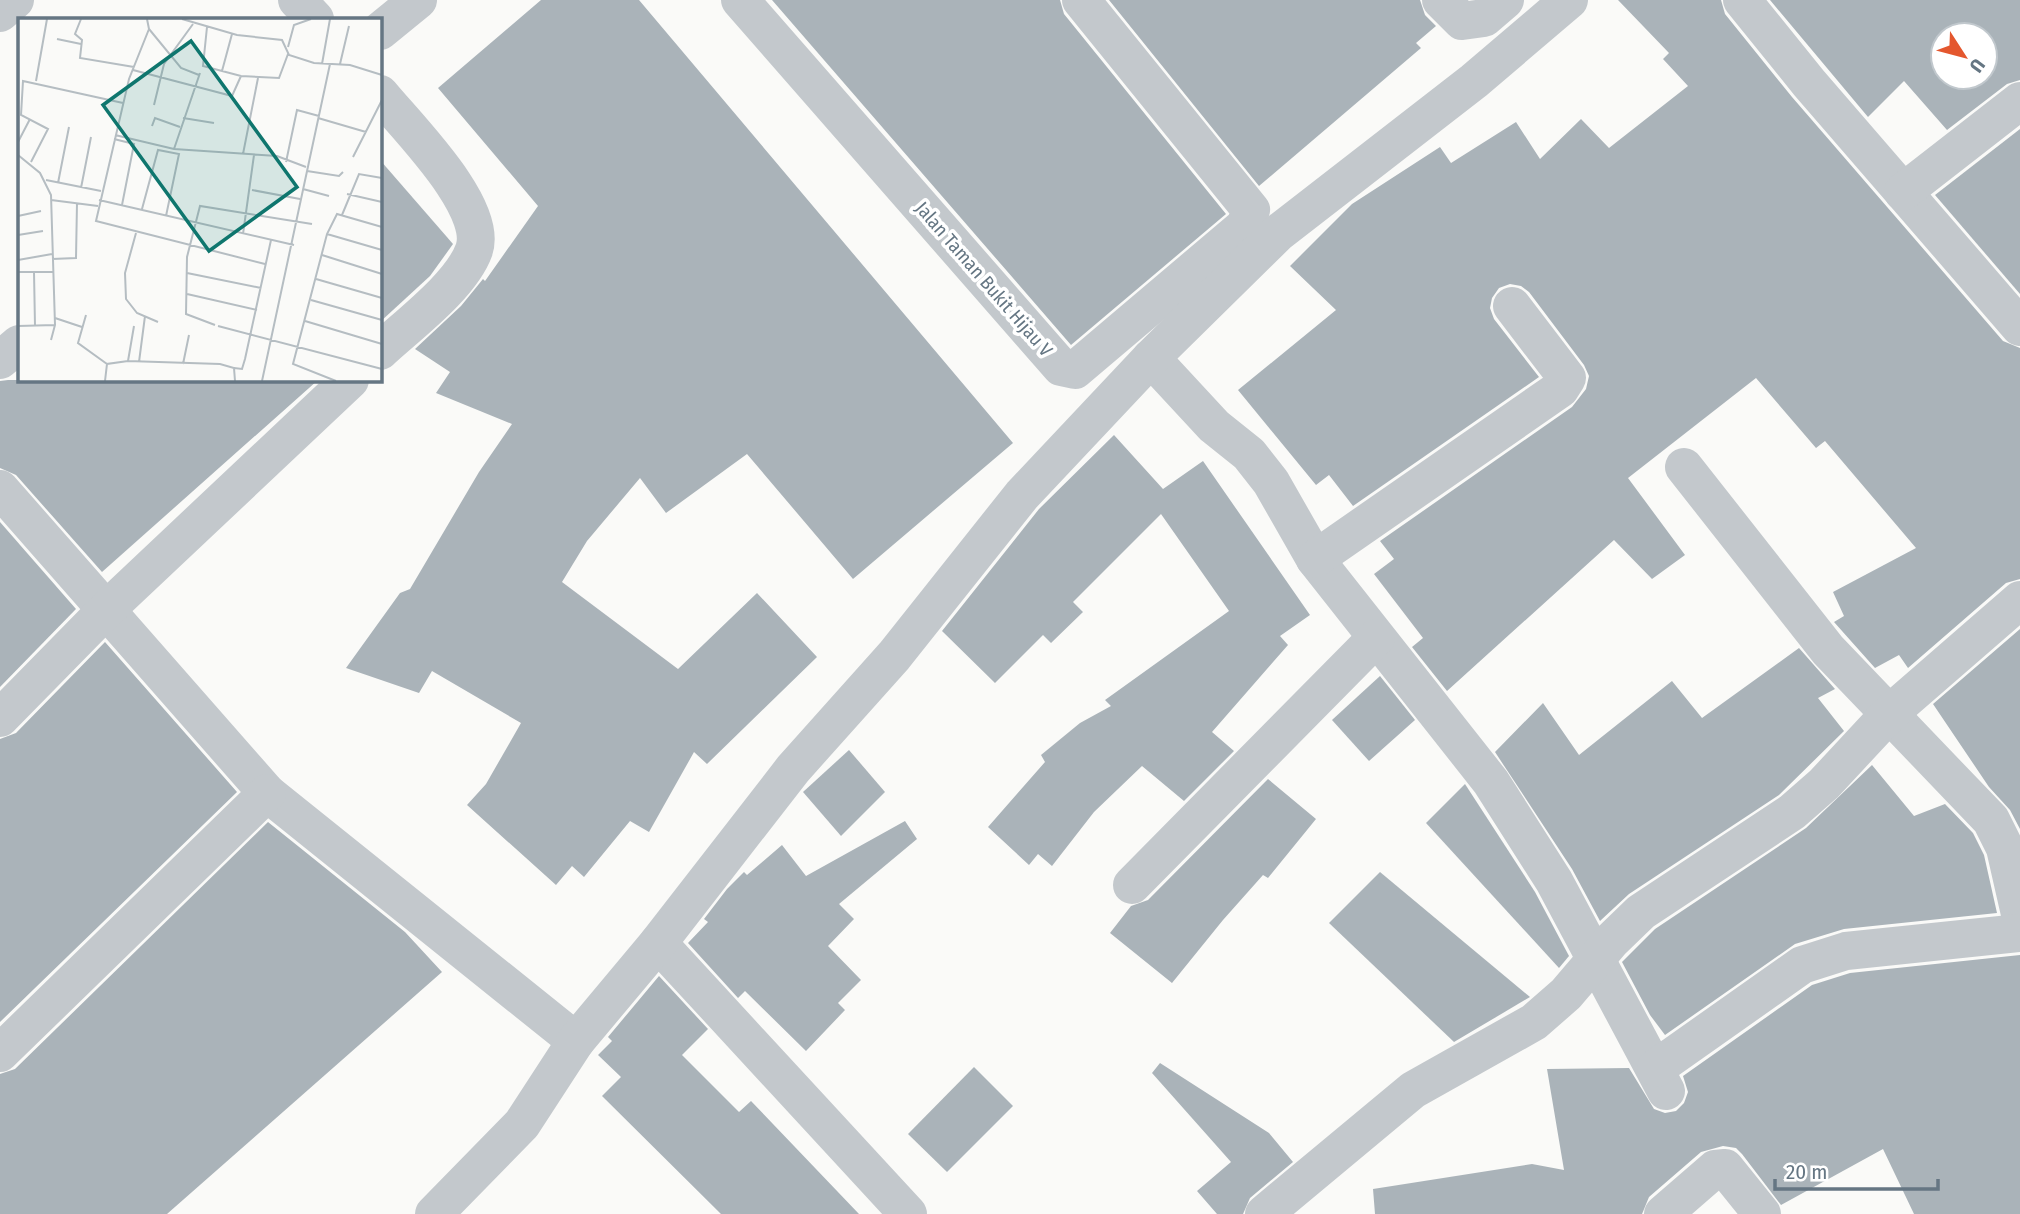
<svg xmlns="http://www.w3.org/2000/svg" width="2020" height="1214" font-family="'Fira Sans Condensed',sans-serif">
	<rect width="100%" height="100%" fill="#fafaf8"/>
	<g fill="#aab3b9" fill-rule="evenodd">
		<polygon points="541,0 639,0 1013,443 853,579 747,454 666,513 640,478 587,541 562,582 678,669 757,593 817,657 707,764 694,752 649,832 630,821 584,877 572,866 556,885 467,805 486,784 521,723 432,671 419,693 346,668 400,593 410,589 479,472 512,424 436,393 450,372 415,349 461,306 483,279 485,281 538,206 438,88"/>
		<polygon points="772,0 1060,0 1064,14 1226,214 1071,345"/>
		<polygon points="1109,0 1420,0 1425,15 1436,26 1416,43 1421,48 1259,186"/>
		<polygon points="1618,0 1721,0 1725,14 1792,97 2003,341 2020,348 2020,579 2006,583 1908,668 1899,655 1875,668 1834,622 1844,616 1833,592 1916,548 1825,441 1816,448 1756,378 1628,478 1685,555 1652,579 1614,540 1447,691 1412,647 1423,638 1374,574 1394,559 1380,541 1572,407 1586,389 1589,376 1584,365 1529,292 1521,286 1510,284 1499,288 1492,298 1490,308 1494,319 1539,377 1353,506 1329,475 1316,485 1238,390 1336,310 1290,266 1352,204 1440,147 1451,163 1516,122 1540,159 1581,119 1609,148 1688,86 1663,59 1669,53"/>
		<path d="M1770 0H2020V80L2007 84 1947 130 1904 81 1868 117ZM1943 35H1985V77H1943Z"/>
		<polygon points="2020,129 2020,294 1935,195"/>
		<polygon points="380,160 453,244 430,276 380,322"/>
		<polygon points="8,380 318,380 102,572 16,475 0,468 0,381"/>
		<polygon points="1114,435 1163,489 1203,461 1310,615 1280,636 1288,645 1212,732 1234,751 1184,801 1142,766 1094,812 1052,866 1038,854 1029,865 988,827 1045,762 1041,755 1080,723 1111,706 1105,700 1229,611 1161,514 1073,602 1083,612 1051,643 1043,635 995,683 942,631 1039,509"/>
		<polygon points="0,522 76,609 0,687"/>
		<polygon points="2020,629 2020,829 2010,810 1989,787 1933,704"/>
		<polygon points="105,642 237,792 0,1022 0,739 16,733"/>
		<polygon points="1799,648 1835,689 1818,698 1844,731 1779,795 1629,894 1600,921 1572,869 1495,752 1543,703 1579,755 1672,681 1702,718"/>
		<polygon points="1380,676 1415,720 1369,761 1332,720"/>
		<polygon points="849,750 885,792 841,836 803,792"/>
		<polygon points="1872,765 1914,816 1945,804 1973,833 1984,855 1997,913 1844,929 1795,944 1665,1035 1650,1015 1622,962 1655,929 1806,828"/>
		<polygon points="1268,779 1316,819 1268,878 1263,875 1223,920 1172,983 1110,933 1131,906 1148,900"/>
		<polygon points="1465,784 1535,892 1569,956 1559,968 1426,823"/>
		<polygon points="905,821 917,839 839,904 854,919 828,946 861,980 838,1003 845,1010 806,1051 745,991 738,998 688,943 708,922 704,919 727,889 744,872 747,875 782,845 806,876"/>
		<polygon points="268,822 405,932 442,972 167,1214 0,1214 0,1074 15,1069"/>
		<polygon points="1380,872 1530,997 1454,1042 1329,923"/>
		<polygon points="2020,955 2020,1214 1914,1214 1883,1149 1781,1205 1742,1154 1736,1148 1723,1146 1701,1152 1649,1197 1642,1214 1375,1214 1373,1189 1532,1164 1564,1170 1547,1069 1629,1068 1654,1109 1665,1113 1676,1111 1684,1103 1688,1092 1683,1076 1812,985 1850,973"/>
		<polygon points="659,976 708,1029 682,1055 739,1112 751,1101 859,1214 721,1214 602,1096 621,1077 598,1055 612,1041 608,1037"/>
		<polygon points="1160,1063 1269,1133 1293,1162 1250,1198 1243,1214 1217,1214 1197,1191 1231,1162 1152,1073"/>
		<polygon points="974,1067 1013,1106 947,1172 908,1134"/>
	</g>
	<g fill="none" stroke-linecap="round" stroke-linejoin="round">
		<g stroke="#c3c8cc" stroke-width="38">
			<polyline points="297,0 315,19"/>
			<polyline points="740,0 1061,367 1075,370 1245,226 1251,210 1081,0"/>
			<polyline points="1441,0 1462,21 1484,18 1505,0"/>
			<polyline points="1742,0 1809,83 2020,327"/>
			<polyline points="0,13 15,0"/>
			<polyline points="380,31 418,0"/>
			<path d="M380 94C406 126 489 207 474 250 461 286 408 325 380 351"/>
			<polyline points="1903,192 2020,101"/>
			<polyline points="1151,358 1214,426 1249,454 1271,482 1315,559 1491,782 1554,881 1666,1091"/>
			<polyline points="0,360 19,344"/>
			<polyline points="1684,467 1828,650 1991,820 2005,848 2020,914"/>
			<polyline points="0,489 267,793 576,1041"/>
			<polyline points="1315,559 1560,389 1567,378 1512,306"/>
			<polyline points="0,718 106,610 350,380"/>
			<polyline points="1132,885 1376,638"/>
			<polyline points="658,943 908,1214"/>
			<polyline points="0,1053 267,793"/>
			<polyline points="1656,1068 1802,965 1846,951 2020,933"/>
			<polyline points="434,1214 522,1124 576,1041 658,943 793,769 894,656 1022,495 1151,358 1278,233 1474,81 1569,0"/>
			<polyline points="1264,1214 1413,1090 1534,1022 1566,994 1612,940 1641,912 1792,812 1824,784 1890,713 2020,600"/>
			<polyline points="1663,1214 1715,1169 1725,1168 1762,1214"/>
		</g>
	</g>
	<g text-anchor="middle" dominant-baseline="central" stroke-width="7" stroke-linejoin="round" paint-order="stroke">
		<g font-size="19" fill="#657683" stroke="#fff">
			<text transform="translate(984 279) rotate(49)">Jalan Taman Bukit Hijau V</text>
		</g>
	</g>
	<g transform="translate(18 18)">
		<rect width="364" height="364" fill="#fafaf8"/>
		<path fill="none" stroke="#b5bdc2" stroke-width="2" d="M63 1 57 16 64 22 62 40 116 49M129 1 131 11 111 61 78 203 247 246M164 1 219 17 264 22 271 37 296 45 332 47 364 57M189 9 185 48 223 58 261 60 270 36M131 11 163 50 181 57M39 21 63 26M270 29 276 7 293 1M304 46 312 1M322 46 331 8M115 52 214 78 223 58M204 53 214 16M18 63 29 1M136 87 146 46 175 6M165 100 196 105M300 100 348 114M134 108 137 100 162 109M97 117 156 131 259 138 288 149M96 121 116 126 104 187M0 124 12 101M156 131 182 55M225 136 240 60M0 137 22 155 33 177 37 307 33 322M335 139 364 82M13 144 30 111 3 97 5 63 105 85M268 144 279 92 301 98M289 153 321 158 325 154M28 162 83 173M40 165 51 109M63 170 73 119M285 171 311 178M234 172 282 181M329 176 364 184M33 182 80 188M81 182 276 227M124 191 140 132 161 136 148 198M324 197 341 156 364 160M0 198 23 193M118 215 107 255 108 281 119 295 140 304M225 216 236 137M309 216 364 232M0 217 25 213M304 237 364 256M34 241 58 240 59 185M0 242 34 236M0 254H36M16 254 17 308M169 255 243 270M298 261 364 280M169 276 239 292M293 282 364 302M68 297 60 325 89 346M37 300 64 309M287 303 364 326M197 307 168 296 169 239 182 188 294 206M0 308 37 307M200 308 364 351M110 343 116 308M121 344 127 298M165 346 171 317M216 350 224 351 227 341 253 222M87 363 89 346 110 343 202 346 216 350 217 363M244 363 312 46M318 363 275 346 309 216 319 196 364 209"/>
		<path fill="#0f766e" fill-opacity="0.15" stroke="#0f766e" stroke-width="3.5" d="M173 23 279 169 191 233 85 87Z"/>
		<rect width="364" height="364" fill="none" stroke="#657683" stroke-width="3.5"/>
	</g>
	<g transform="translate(1964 56) rotate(126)"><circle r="33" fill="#ffffff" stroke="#c1c8cd" stroke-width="2"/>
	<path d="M0-5L12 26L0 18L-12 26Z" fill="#e4572e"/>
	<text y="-10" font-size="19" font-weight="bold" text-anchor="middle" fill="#657683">U</text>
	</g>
	<path d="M1775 1179v10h163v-10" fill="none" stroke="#657683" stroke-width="3.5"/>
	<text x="1786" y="1179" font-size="21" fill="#657683" stroke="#ffffff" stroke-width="5" paint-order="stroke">20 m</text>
</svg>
